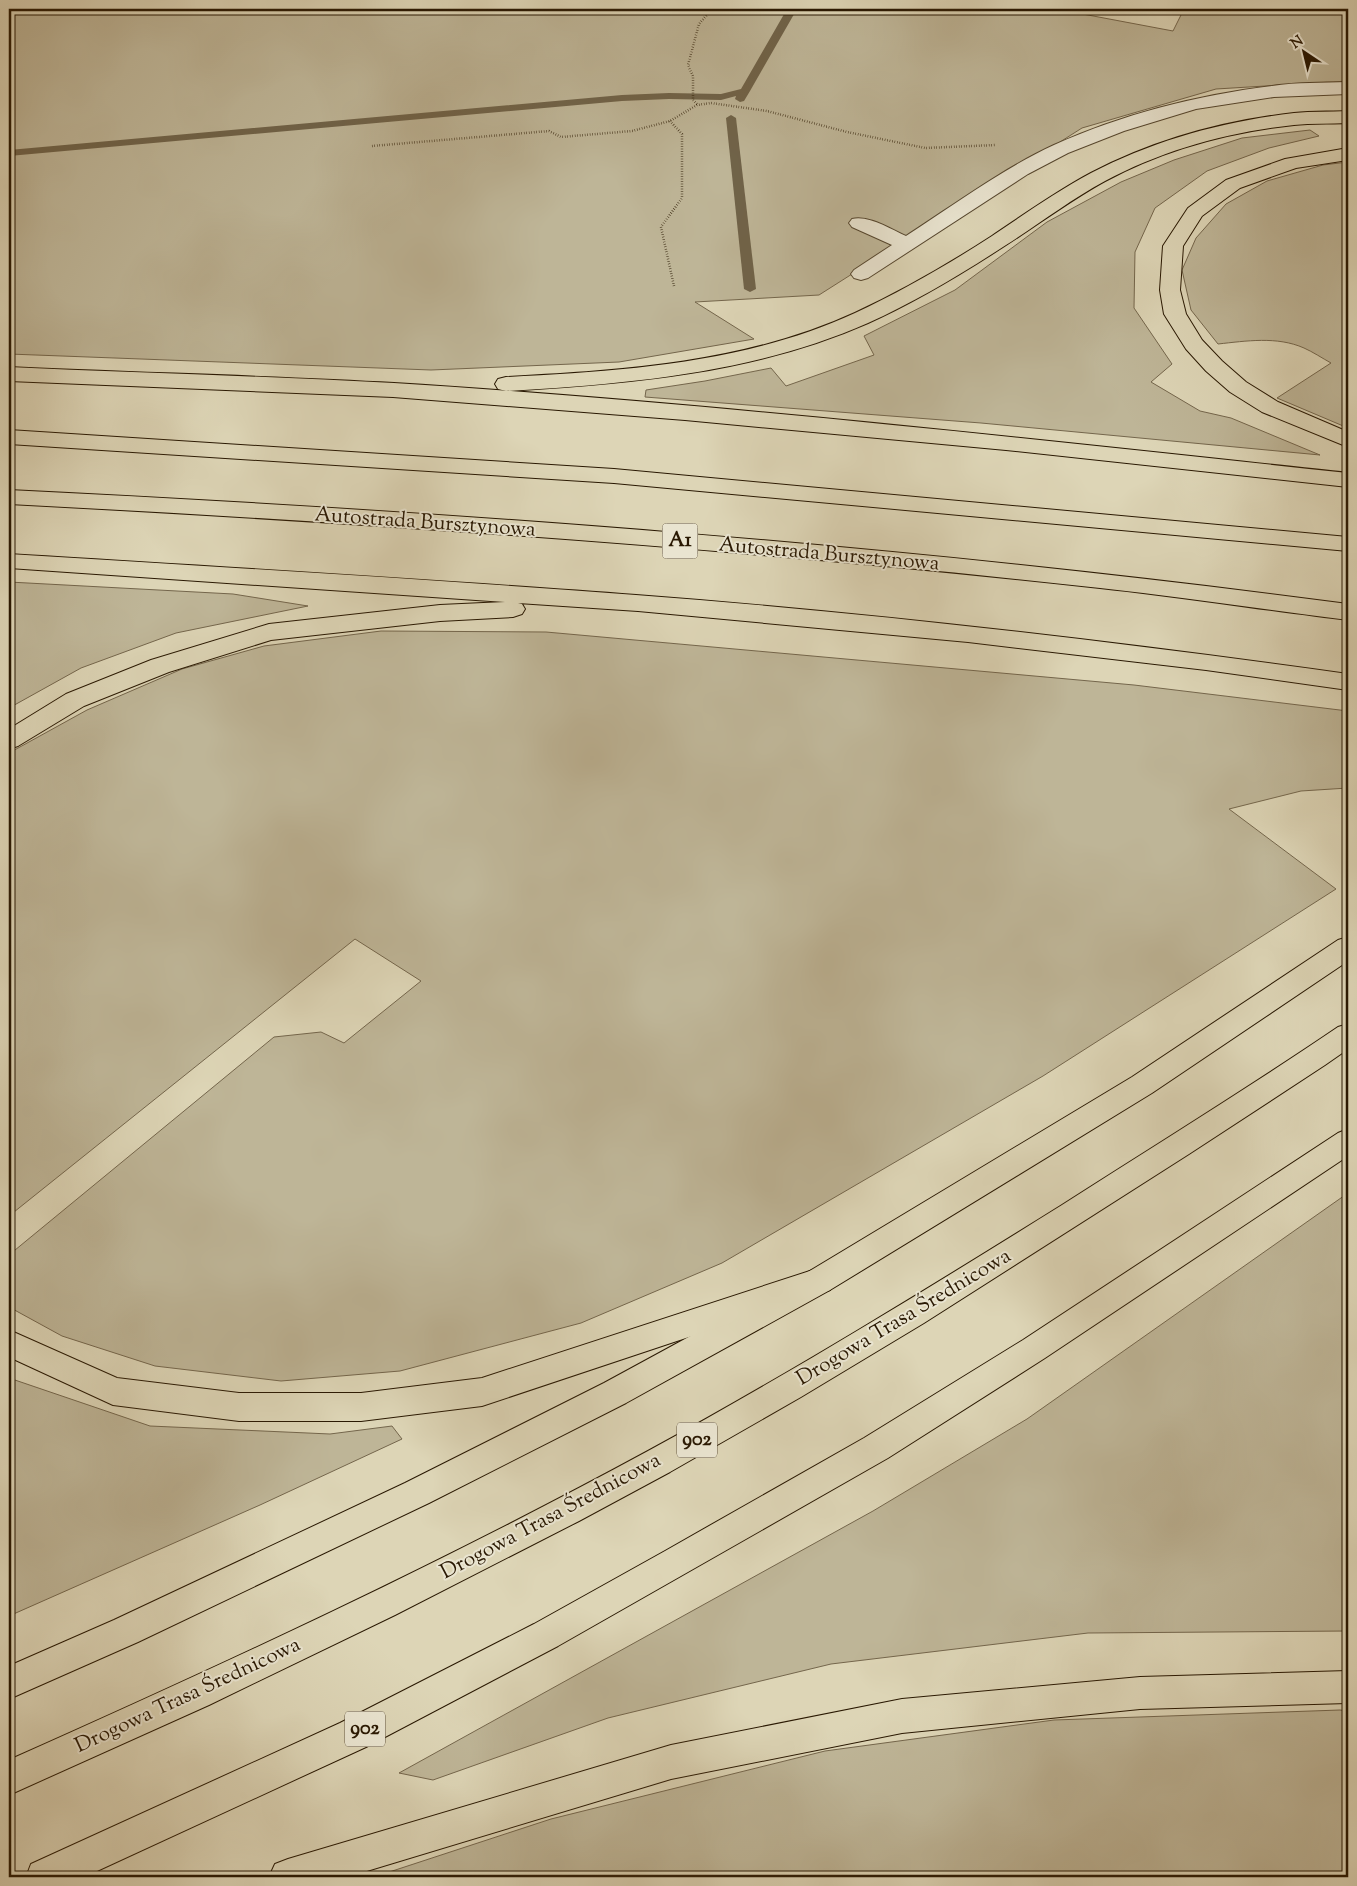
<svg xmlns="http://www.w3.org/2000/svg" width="1357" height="1886" font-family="'Sorts Mill Goudy',serif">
	<rect width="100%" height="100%" fill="#ddd5b6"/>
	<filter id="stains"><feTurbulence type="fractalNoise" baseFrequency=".004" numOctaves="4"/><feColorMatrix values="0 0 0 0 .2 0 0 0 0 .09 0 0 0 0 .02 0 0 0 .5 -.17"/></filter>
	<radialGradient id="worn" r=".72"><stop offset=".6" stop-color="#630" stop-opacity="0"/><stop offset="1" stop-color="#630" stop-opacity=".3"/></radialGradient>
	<g fill="#beb597" stroke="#74664c">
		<polygon points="9,9 883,9 918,14 922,9 1074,9 1072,12 1173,31 1184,9 1348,9 1348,81 1216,89 1082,128 819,295 695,302 754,339 619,362 431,370 9,354"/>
		<polygon points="1310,130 1319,136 1269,148 1207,171 1155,208 1135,252 1134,308 1172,364 1151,382 1200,411 1231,418 1320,455 981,423 645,397 646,390 705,381 771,368 786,386 874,355 864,336 955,290 1047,222 1121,182 1174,160 1242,138"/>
		<path d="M1348 162V428L1277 398 1331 363C1322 358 1313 352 1304 348 1277 336 1246 341 1218 344L1191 310 1182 270 1196 238 1226 204 1267 181 1323 165Z"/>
		<polygon points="9,582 233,594 308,606 176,633 81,668 9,708"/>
		<polygon points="381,631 546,632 1134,685 1348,711 1348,788 1301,791 1229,809 1336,889 1043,1076 722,1263 581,1323 400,1371 281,1381 155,1366 62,1336 9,1307 9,1255 274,1037 321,1032 344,1043 421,981 355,939 9,1216 9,753 87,710 182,669 264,646"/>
		<polygon points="1348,1193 1348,1631 1088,1633 831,1664 608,1718 433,1780 399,1773 873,1511 1027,1419"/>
		<polygon points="9,1378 150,1426 330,1434 392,1426 402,1439 260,1505 9,1616"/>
		<polygon points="1340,1710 1348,1711 1348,1877 374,1877 551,1819 825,1751 1054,1720"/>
	</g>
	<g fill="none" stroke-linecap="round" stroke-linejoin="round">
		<g fill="#706349" fill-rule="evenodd">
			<polygon points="787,9 797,9 750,91 744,101 740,102 735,99 736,96 721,100 669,99 622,101 9,156 9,150 622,95 669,93 721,94 741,89"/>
			<polygon points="731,115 736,118 756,289 750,292 744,289 726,118"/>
		</g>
		<defs>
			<path id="minor" d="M1348 82V94L1274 97 1196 109 1124 131 1068 153 1028 174 868 278 861 280 854 278 851 274 854 270 892 245 852 227 849 223 852 219C869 215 890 229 906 236 954 205 1002 169 1054 145 1123 114 1198 95 1272 86 1297 82 1323 83 1348 82Z"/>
			<g id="major">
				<polygon points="1348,937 1348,961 1152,1093 830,1290 626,1403 429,1503 138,1642 9,1699 9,1666 114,1620 405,1483 604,1383 808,1272 1132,1077 1338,940"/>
				<path d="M1348 1024V1049L1325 1065 1189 1154 924 1323 801 1397 670 1472 579 1521 395 1615 209 1705 9 1795V1760C225 1664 440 1564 648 1451 789 1374 926 1290 1062 1205 1154 1146 1247 1089 1338 1027Z"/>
				<polygon points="1348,1129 1348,1156 1045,1358 888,1458 558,1646 366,1747 84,1877 26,1877 31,1864 340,1723 534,1624 665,1551 864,1438 1023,1340 1338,1133"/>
			</g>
			<g id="highway">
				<path d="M1348 111V123C1330 124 1312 123 1294 125 1228 132 1163 150 1105 181 1070 200 1039 224 1006 245 963 273 915 302 868 323 755 373 628 384 506 391L498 389 495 384 498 379 506 377C623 371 747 363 855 313 902 291 949 264 992 236 1025 214 1057 191 1091 173 1154 140 1224 121 1294 113 1312 111 1330 112 1348 111Z"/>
				<polygon points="1348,148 1348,160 1296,168 1240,188 1202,216 1183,246 1180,290 1186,314 1202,340 1222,361 1246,382 1278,402 1348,432 1348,447 1262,412 1230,392 1206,371 1186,349 1164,314 1160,290 1163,246 1188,208 1226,180 1285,159"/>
				<path d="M9 367C137 373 266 376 394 383 712 403 1030 439 1348 473V487L1006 450 685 420 393 397 9 381Z"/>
				<polygon points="9,430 614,469 1348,537 1348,551 614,483 9,444"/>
				<path d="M9 490C457 512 904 545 1348 604V620C1266 610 1183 597 1100 588 738 548 373 523 9 504Z"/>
				<path d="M9 554C218 567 427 579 636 595 874 613 1112 641 1348 674V690L1206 670 968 642 638 611 518 603 522 604 525 609 522 614 513 617 440 621 271 640 169 672 84 706 18 746 9 749V729L66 694 151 660 269 624 440 605 505 602 9 568Z"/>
				<polygon points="819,1268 830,1272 834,1281 830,1290 482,1406 361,1421 239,1421 113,1405 9,1357 9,1330 117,1378 239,1393 361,1393 482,1378"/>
				<polygon points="1348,1671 1348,1703 1140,1709 902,1733 671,1779 347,1877 269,1877 275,1864 288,1859 671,1745 902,1699 1140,1677"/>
			</g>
		</defs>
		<use href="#minor" stroke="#56472f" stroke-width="2"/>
		<use href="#major" stroke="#291802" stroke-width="2"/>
		<use href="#highway" stroke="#291802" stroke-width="2"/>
		<g stroke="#291802" stroke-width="2.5" stroke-dasharray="0.5 2" stroke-linecap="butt">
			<polyline points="697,104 693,100 693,76 688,65 699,24 712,9"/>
			<polyline points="670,121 682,134 682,198 661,227 674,286"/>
			<polyline points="372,146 549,131 561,137 632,131 670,121 697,105 711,103 767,111 847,132 925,148 996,145"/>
		</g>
		<use href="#minor" fill="#e9e4d0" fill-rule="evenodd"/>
		<use href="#major" fill="#ddd5b6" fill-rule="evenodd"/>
		<use href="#highway" fill="#ddd5b6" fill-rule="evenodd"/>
	</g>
	<g text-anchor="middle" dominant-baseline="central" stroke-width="4" stroke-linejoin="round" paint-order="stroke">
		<g fill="#e9e4d0" stroke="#635540" stroke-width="1">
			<rect x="662.5" y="523.5" width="35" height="35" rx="4"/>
			<rect x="677" y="1422.5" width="40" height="35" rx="4"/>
			<rect x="345" y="1711.5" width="40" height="35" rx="4"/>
		</g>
		<g font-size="20" font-weight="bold" fill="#291802">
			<text x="680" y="541">A1</text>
			<text x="697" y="1440">902</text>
			<text x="365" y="1729">902</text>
		</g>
		<g font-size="21" fill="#291802" stroke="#e9e4d0">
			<text transform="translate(425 523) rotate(4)">Autostrada Bursztynowa</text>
			<text transform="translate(829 555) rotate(5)">Autostrada Bursztynowa</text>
			<text transform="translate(904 1318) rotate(-31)">Drogowa Trasa Średnicowa</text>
			<text transform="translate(551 1517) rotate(-28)">Drogowa Trasa Średnicowa</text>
			<text transform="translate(188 1696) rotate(-25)">Drogowa Trasa Średnicowa</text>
		</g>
	</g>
	<rect width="1357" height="1886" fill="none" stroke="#ddd5b6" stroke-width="30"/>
	<rect x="10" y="10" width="1337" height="1866" fill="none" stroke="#291802" stroke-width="2.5"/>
	<rect x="15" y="15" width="1327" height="1856" fill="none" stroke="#291802"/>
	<g transform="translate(1304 52) rotate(325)" stroke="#e9e4d0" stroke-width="4" paint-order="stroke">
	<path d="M0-4L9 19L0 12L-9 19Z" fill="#291802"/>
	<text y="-8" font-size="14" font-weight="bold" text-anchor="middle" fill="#291802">N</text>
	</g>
	<rect width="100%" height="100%" filter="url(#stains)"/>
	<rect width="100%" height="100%" fill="url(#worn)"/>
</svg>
